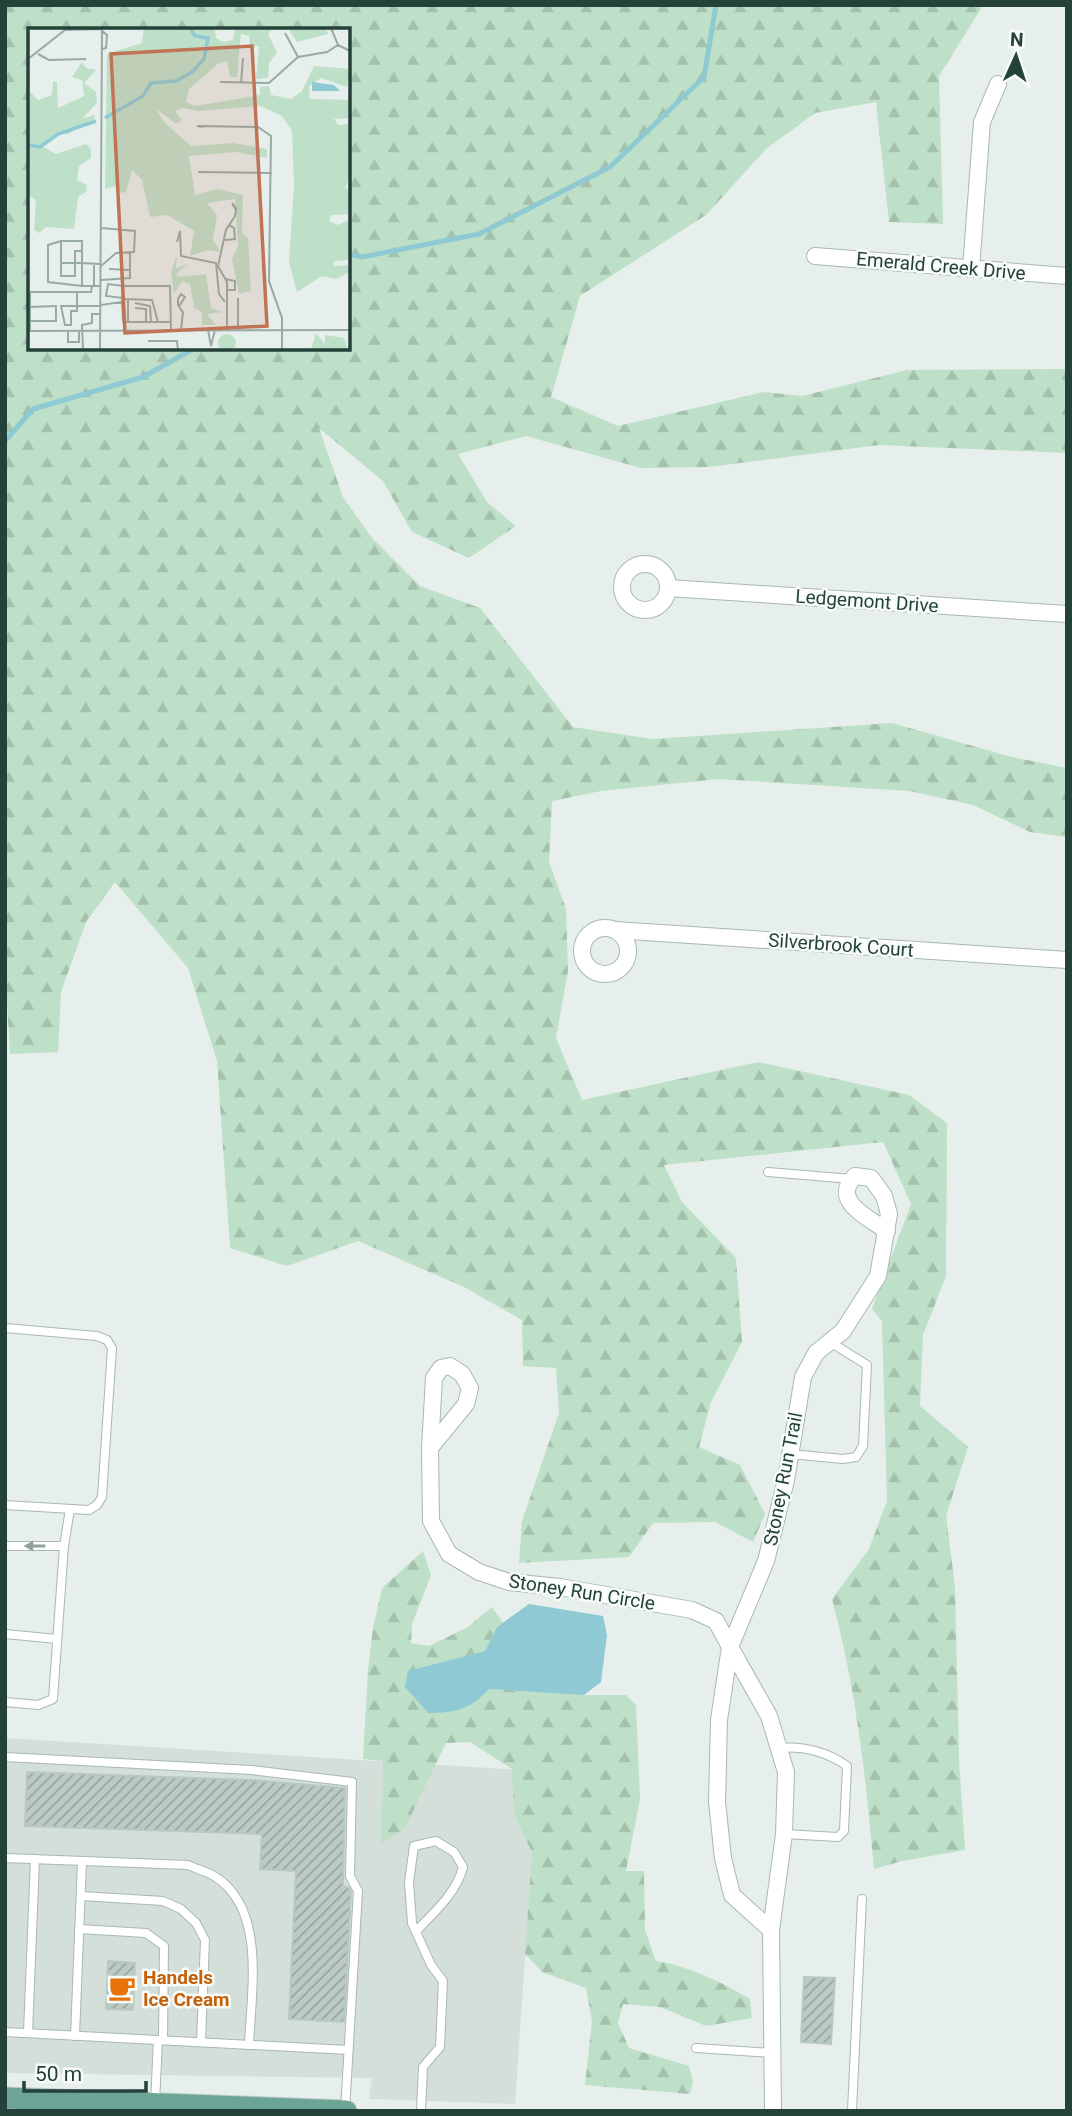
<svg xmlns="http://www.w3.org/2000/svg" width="1072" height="2116" font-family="Roboto,sans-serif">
	<defs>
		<pattern id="forest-firs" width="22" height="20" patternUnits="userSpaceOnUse" patternTransform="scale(1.75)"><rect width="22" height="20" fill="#bfe0c8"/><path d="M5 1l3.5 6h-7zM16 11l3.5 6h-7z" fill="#a4c1ad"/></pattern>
		<pattern id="building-hatch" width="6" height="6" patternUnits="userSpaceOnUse" patternTransform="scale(1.75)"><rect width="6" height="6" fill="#bbcac4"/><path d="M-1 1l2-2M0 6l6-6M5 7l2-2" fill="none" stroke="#98a6a0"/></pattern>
	</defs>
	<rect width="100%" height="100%" fill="#e6efeb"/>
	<polygon fill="#d4dfda" points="5,1738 538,1771 515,2104 369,2099 372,2078 5,2073"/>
	<g fill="url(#forest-firs)" fill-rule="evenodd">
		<path d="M5 5 982 7 939 76 943 224 889 222 876 102 815 113 766 149 706 215 580 296 551 397 618 426 764 392 802 396 907 370 1067 369V453L879 445 709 467 641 468 526 436 458 454 487 502 516 526 469 558 412 532 383 481 319 428 343 497 372 538 420 586 480 608 573 727 653 739 892 723 1008 756 1067 768V837L1030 832 973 805 909 791 719 779 601 791 552 801 549 862 566 909 568 971 556 1038 582 1100 758 1062 909 1095 947 1123 946 1276 923 1335 920 1406 968 1447 946 1516 955 1586 959 1759 965 1850 902 1861 874 1869C866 1778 856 1688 832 1599L869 1549 887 1501 882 1321 872 1309 911 1204 883 1142 664 1165 682 1202 736 1258 742 1342 711 1402 699 1447 740 1465 765 1514 753 1542 715 1522 653 1523 629 1557 519 1563 522 1521 559 1413 556 1368 523 1366 522 1320 464 1287 358 1241 287 1266 230 1248 217 1061 188 968 115 882 86 922 61 992 58 1052 10 1054 7 1002H5ZM30 30H348V348H30Z"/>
		<path d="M423 1551 431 1575 412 1624 411 1643 429 1646 468 1627 492 1607 503 1623 497 1627 485 1651 408 1672 419 1702 428 1713 489 1688 584 1695H626L636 1705 640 1799 626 1871H644L645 1930 656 1961C689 1966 721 1982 750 1999L752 2018 706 2026 660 2007 623 2004 618 2023 629 2048 689 2066 693 2082 690 2094 585 2085 592 2021 586 1988 542 1972 525 1954 532 1852 514 1814 512 1769 470 1742 446 1743 405 1828 381 1844 383 1761 363 1759 368 1670 373 1628 382 1588Z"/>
	</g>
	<path fill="#8ec9d4" d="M529 1604 603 1616 607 1635 601 1682 584 1695 489 1689C471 1709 455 1713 428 1713L405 1687 408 1671 485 1651 497 1627Z"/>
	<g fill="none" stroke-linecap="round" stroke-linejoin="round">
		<g stroke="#8ec9d4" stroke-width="5">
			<polyline points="348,254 362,257 479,234 610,167 704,77 716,5"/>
			<polyline points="5,441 33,409 143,377 195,348"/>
		</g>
	</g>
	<g fill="url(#building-hatch)" stroke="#b8c9c2" stroke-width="2">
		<polygon points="27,1772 250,1780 345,1788 343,1886 348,1887 351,1891 344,2022 289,2019 296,1871 260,1869 262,1834 25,1826"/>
		<polygon points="108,1961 135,1963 133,2010 106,2009"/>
		<polygon points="804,1977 835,1978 831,2044 801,2042"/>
	</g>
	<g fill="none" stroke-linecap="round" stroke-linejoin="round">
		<defs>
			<g id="service">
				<polyline points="768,1172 852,1179"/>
				<polyline points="5,1328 97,1336 107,1340 112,1348 102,1497 97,1505 89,1510 5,1505"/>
				<polyline points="790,1454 843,1459 856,1457 863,1446 867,1365 830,1342"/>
				<polyline points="5,1546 64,1546"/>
				<polyline points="5,1634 57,1639"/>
				<polyline points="5,1702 38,1705 53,1699 64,1546 70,1509"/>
				<path d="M779 1748C803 1746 827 1752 847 1766L844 1831 838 1837 784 1834"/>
				<polyline points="5,1757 251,1770 352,1782 350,1876 358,1891 345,2111"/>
				<path d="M5 1858 188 1865C196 1869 206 1871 214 1876 267 1908 251 1992 249 2045"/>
				<polyline points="81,1896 163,1901 181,1909 196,1923 205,1940 201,2042"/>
				<polyline points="79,1929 146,1933 164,1946 163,2040"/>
				<path d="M416 1931C434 1913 457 1892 463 1867L454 1852 436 1841 414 1846 409 1882 412 1923 431 1965 443 1981 440 2047 423 2067 421 2111"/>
				<polyline points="5,2032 348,2050"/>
				<polyline points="28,2033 35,1859"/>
				<polyline points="75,2036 82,1861"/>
				<polyline points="696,2048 772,2053"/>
				<polyline points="155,2103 158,2040"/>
				<polyline points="852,2111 862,1899"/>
			</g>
			<g id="minor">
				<polyline points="815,256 1067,276"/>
				<polyline points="971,269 982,122 998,84"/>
				<circle cx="645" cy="587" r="23"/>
				<polyline points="668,588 1067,614"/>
				<circle cx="605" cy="951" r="23"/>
				<polyline points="615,930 1067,960"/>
				<polyline points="430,1448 434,1378 441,1368 450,1366 462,1374 470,1388 466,1404 430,1448 431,1521 449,1554 479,1572 509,1582 560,1587 692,1610 716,1621 730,1647 719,1720 717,1802 723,1858 732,1895 771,1930"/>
				<path d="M773 2111 771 1930 784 1834 786 1772 769 1716 730 1647 766 1561 786 1480 803 1377 816 1353 843 1331 878 1276 889 1214 884 1196 871 1178 855 1176C830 1201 869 1218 887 1231"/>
			</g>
			<polyline id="primary" points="5,2098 346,2111"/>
		</defs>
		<use href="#service" stroke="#a8b8b2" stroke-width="10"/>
		<use href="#minor" stroke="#a8b8b2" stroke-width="18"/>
		<use href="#primary" stroke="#c2cac8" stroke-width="23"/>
		<use href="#service" stroke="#fff" stroke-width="8"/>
		<use href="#minor" stroke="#fff" stroke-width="16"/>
		<use href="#primary" stroke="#6aa596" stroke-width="21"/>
	</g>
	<defs><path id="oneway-solid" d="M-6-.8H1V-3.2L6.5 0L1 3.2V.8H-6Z" transform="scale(1.75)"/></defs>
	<use fill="#92a09c" href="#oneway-solid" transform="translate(35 1546) rotate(180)"/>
	<defs>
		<symbol id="cafe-bare" viewBox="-9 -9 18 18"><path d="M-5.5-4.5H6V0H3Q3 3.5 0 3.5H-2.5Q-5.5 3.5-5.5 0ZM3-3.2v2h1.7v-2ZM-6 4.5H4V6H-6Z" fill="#e8710a" stroke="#f7fbf9" stroke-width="2.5" paint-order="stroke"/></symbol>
	</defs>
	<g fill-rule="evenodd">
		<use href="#cafe-bare" x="103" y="1969" width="38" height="38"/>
	</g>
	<g text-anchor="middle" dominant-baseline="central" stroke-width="5" stroke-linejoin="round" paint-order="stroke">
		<g font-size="19" fill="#24423a" stroke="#f7fbf9">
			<text transform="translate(941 266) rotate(5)">Emerald Creek Drive</text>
			<text transform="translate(867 601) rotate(4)">Ledgemont Drive</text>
			<text transform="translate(841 945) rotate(4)">Silverbrook Court</text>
			<text transform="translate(783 1479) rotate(-79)">Stoney Run Trail</text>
			<text transform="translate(582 1592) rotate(9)">Stoney Run Circle</text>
		</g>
		<g font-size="19" font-weight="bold" fill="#c56008" stroke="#f7fbf9" text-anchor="start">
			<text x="143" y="1977">Handels<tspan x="143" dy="22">Ice Cream</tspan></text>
		</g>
	</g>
	<g transform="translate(28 28)">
		<rect width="322" height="322" fill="#e6efeb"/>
		<path d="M116 0H187L188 10 195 14 205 12 207 0H246L240 6 249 25 241 35 240 50 228 51 231 18 222 19 221 8 213 6 209 49H202L199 33 191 35 161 61 158 74 167 78 232 67V59L241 58 243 67 263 71 274 63 286 38 322 41 319 59 293 50 281 58 282 71 322 72V90L306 91 311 97 322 96V150L317 160 322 162V186L303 187 301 193 310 197 322 191 321 232 307 233 305 238 322 237V244L308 251 294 248 269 264 261 234 266 158 264 103 254 88 232 78 171 83 155 80 147 83 154 92 148 96 128 81 136 94 163 118 205 115 239 121V130L208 124 161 128 167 167 190 161 215 167 214 205 220 210 223 263 211 266 204 231 210 218 207 171 179 175 189 187 185 212 193 224 180 222 162 228 166 203 139 187 122 189 114 152 104 142 98 164 91 165 90 158 77 161 79 26 114 15ZM260 0H298L300 6 269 14ZM54 34 58 40 68 42 56 55 68 64 69 75 55 90 67 87 66 91 40 106H30L14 118 28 126 58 116 63 121V130L51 138 49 152 59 157 58 164 50 169 46 201 18 199 11 205 6 202 8 172 0 167V62L10 72 24 67 25 53 29 54 30 80 56 68 54 52 44 49ZM149 227 148 240 160 236 148 246 151 249 178 246 183 280 195 284 179 286 188 297H174V284L166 280 162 256 154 253 146 266 143 244ZM288 305 297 316V307L316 310 320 322H283ZM190 315a9 9 0 1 1 18 0a9 9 0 1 1-18 0Z" fill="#bfe0c8"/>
		<path d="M284 54 306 57 312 63H284Z" fill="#8ec9d4"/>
		<path fill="none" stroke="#8ec9d4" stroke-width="3.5" d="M77 90 115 68 123 55 148 53 164 44 176 31 180 10 167 8 162 0M0 117 12 119 30 106 68 93"/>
		<path fill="none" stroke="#98aaa4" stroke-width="2" d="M303 0 310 17 322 23M257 5 270 29M74 21 78 20 79 7 74 3M10 26 21 32 58 31M0 31 37 2 74 1M192 54 241 55 270 29 299 24 310 17M213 55 215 30M175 99 169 98 230 99 243 108 241 253 254 290V322M170 144 244 145M73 200 107 203 106 224 88 225 73 238M197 212 207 211 206 200 201 197M33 213 20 217V254L54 258M149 214 152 203 153 228 188 235 191 266 197 274M54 223H47V248H33V213H54V235L72 236M33 235H54V258H64M81 241 102 242M198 251 207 253V262H199M73 252 102 250V224M66 258V236M95 258 80 256 78 268 95 270M49 264H63L64 258H73M210 270V302M95 271 124 272 130 294M100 271V294M94 274 95 294H143M107 275 122 278 123 294M73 277 94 274 95 258H142L143 302M49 278V283H43V297H37L33 278H72M151 278 157 269 153 266 150 271V277L151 278 153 282 155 284 153 302M2 279 29 278M107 280 118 281V294M2 293H28V278M40 302V314H51V302M180 302 183 318 187 302M199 302V254L190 238 198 202 207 188 208 182V180L204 175 208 182M0 303 322 302M2 303V264H49V278M120 313H149L150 322M55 322 54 297 64 295V286H72M72 322 74 0"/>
		<path fill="#c07456" fill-opacity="0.15" stroke="#c07456" stroke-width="3.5" d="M224 18 239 298 97 305 83 26Z"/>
		<rect width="322" height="322" fill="none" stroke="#24423a" stroke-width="3.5"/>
	</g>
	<rect width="1072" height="2116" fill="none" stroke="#24423a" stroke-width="14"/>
	<g transform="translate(1016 56) rotate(3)" stroke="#f7fbf9" stroke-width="5" paint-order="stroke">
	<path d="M0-5L12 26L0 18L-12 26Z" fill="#24423a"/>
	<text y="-10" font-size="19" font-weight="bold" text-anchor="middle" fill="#24423a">N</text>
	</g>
	<path d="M24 2081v10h122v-10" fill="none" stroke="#24423a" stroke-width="3.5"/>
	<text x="35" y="2081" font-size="21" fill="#24423a" stroke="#f7fbf9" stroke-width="5" paint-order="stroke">50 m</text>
</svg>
